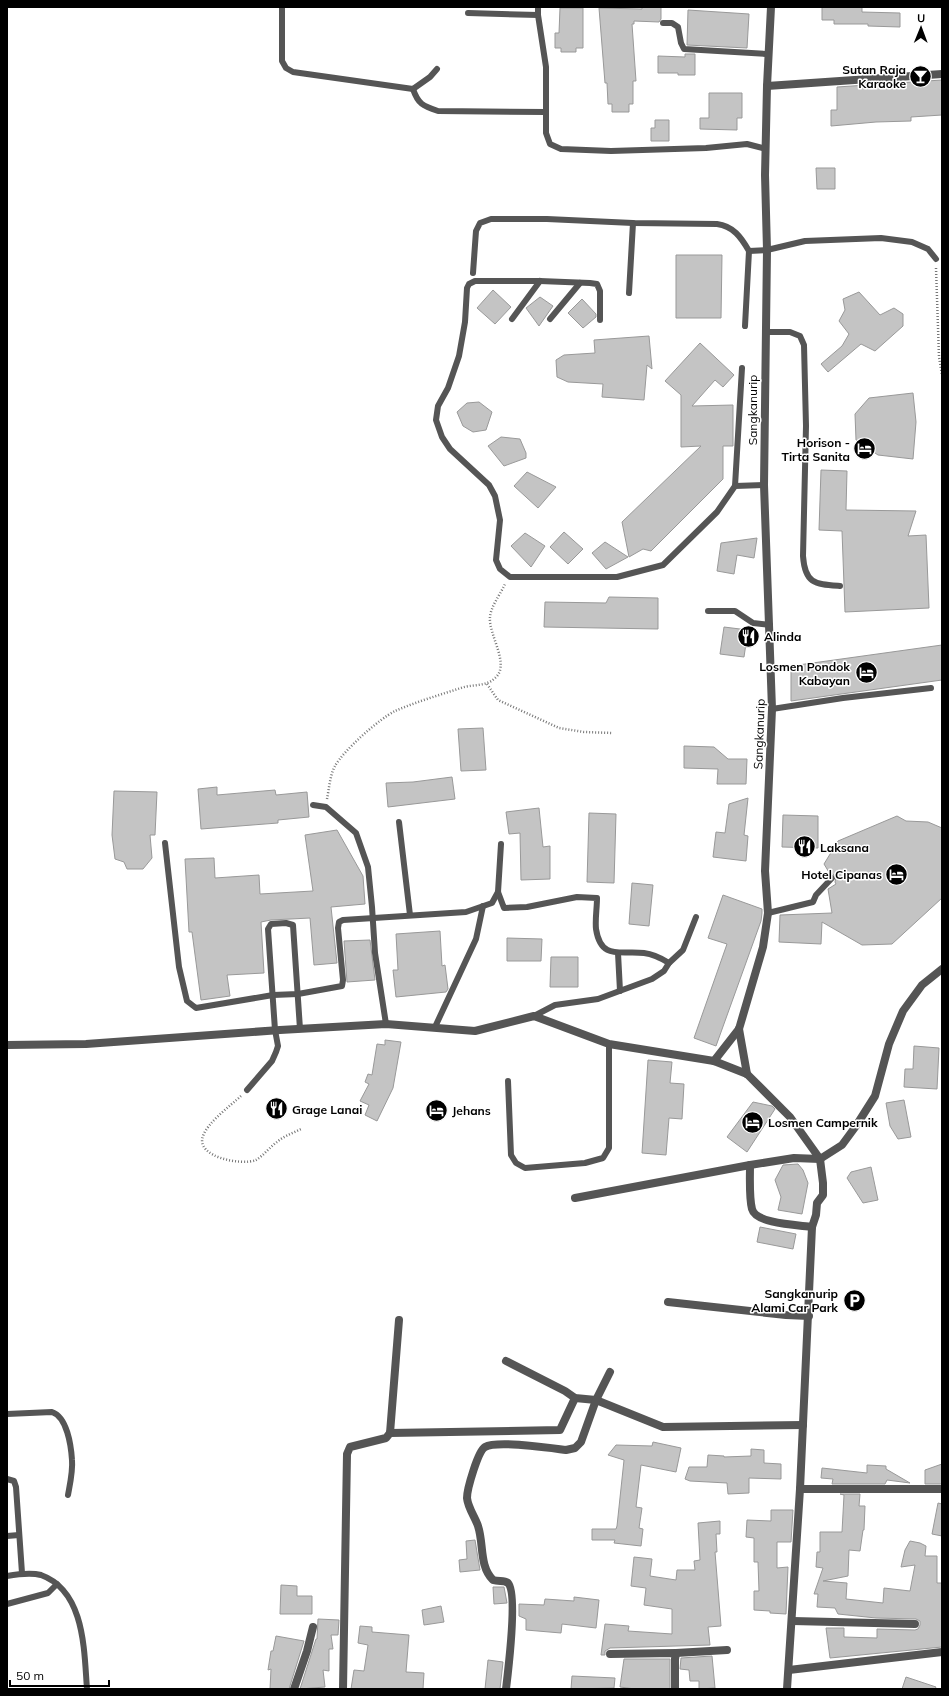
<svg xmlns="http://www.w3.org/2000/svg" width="949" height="1696" font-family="Mulish,sans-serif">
	<rect width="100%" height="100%" fill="#fff"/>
	<g fill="#c4c4c4" stroke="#999">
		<polygon points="642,7 661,7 661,19 659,22 634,21 634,24 632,24 636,81 633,81 633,104 629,104 629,112 612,112 612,104 608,104 607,83 605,83 599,8 642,9"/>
		<polygon points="822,7 862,7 862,12 900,13 900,27 868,26 868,24 834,24 834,20 822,20"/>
		<polygon points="560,8 583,8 583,48 576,48 576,52 561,52 561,48 555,48 555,33 559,33"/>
		<polygon points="688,10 749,14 747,48 687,45"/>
		<polygon points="685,54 695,54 695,75 678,75 678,73 658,73 658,56 685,57"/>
		<polygon points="942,80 942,115 911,117 911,121 876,122 831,126 831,110 837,110 837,87"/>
		<polygon points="709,93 742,93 742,118 737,118 737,130 700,129 700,118 709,118"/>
		<polygon points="655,120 669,120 669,141 651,141 651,128 655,128"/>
		<polygon points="816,168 835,168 835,189 817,189"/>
		<polygon points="676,255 722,255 721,318 676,318"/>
		<polygon points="493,290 511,307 495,324 477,308"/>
		<polygon points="859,292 880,315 894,308 903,314 903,326 875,351 861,344 828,372 821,364 842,346 849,334 839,321 845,310 843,299"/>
		<polygon points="540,297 553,306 539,326 526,308"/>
		<polygon points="582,299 596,314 596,317 583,328 568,313"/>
		<polygon points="649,336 652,369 647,365 644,400 602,397 603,384 568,382 557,377 556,360 564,355 595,353 594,340"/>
		<polygon points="700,343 734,375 723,387 715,380 692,406 733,405 733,446 723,446 723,479 651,551 643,549 629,557 622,522 701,446 681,447 681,395 665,381"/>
		<polygon points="913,393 916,422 913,459 878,455 856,440 855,414 869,398"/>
		<polygon points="479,402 492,412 486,430 473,432 463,426 457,412 467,403"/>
		<polygon points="501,437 520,439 526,453 526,458 504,466 488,446"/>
		<polygon points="821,470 847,471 846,510 916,511 908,536 926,535 929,608 845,612 842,531 819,530"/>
		<polygon points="527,472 556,487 538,508 514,486"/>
		<polygon points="564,532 583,549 568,564 550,547"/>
		<polygon points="525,533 545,546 531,567 511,546"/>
		<polygon points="757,538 754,558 737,555 734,574 717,571 721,543"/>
		<polygon points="605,542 628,557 606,569 592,553"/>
		<polygon points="609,597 658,598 658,629 544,627 545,602 606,603"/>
		<polygon points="724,627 748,630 744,657 720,654"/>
		<polygon points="942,645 942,680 791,701 791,666"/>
		<polygon points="483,728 486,770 461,771 458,729"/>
		<polygon points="684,746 714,747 728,759 747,759 746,784 717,784 718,769 684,768"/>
		<polygon points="452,777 455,799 388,807 386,783 413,782"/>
		<polygon points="217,787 217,795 275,790 276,795 307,792 309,817 278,820 278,823 201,829 198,789"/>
		<polygon points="114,791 157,792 155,835 150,835 152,858 143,869 127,869 124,862 115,859 112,835"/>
		<polygon points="748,798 744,835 748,836 746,861 713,857 716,832 725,833 729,804"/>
		<polygon points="539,808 543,847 550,846 550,879 521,880 520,833 509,834 506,812"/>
		<polygon points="589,813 616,814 614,883 587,882"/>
		<polygon points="783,815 818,816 818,848 782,847"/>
		<polygon points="897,816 906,821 928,822 942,828 942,898 892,944 862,945 822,922 821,944 779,942 780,915 832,913 828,889 836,884 835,882 836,877 833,874 830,874 824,864 838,841"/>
		<polygon points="337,830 363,876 365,904 331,907 337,963 314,965 310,918 271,920 261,922 264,973 227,975 230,996 201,1000 192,932 189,932 185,859 214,858 215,878 259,875 260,894 313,891 305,835"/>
		<polygon points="632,883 653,885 649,926 629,924"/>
		<polygon points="723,895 762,909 762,913 761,921 716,1046 694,1038 727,944 708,938"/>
		<polygon points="440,931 442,966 445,965 448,989 446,992 396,997 393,970 398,970 396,934"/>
		<polygon points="507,938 542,939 541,961 507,961"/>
		<polygon points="370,940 375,980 347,982 344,941"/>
		<polygon points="551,957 578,957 578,987 550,987"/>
		<polygon points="385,1040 401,1042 393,1088 377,1121 365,1115 369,1105 360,1101 369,1084 365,1082 368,1074 372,1075 377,1044 385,1045"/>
		<polygon points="914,1046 939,1048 937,1089 904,1087 905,1069 913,1069"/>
		<polygon points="648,1060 672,1062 670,1083 684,1084 682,1119 669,1118 666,1155 642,1153"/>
		<polygon points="904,1100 911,1137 898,1139 890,1126 886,1103"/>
		<polygon points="753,1102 772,1106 775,1109 747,1152 727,1137"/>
		<polygon points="798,1164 803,1170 808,1183 802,1214 778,1210 781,1197 775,1180 783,1165"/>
		<polygon points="871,1167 878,1200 863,1203 847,1178 851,1172"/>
		<polygon points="760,1227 796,1234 793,1249 757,1242"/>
		<polygon points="653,1442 681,1448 676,1472 641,1465 636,1507 642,1508 639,1528 643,1529 641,1546 614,1543 615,1540 592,1540 592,1529 616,1529 617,1526 624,1460 608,1455 616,1445 652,1446"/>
		<polygon points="751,1449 764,1450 764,1463 781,1464 781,1479 749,1478 749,1493 728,1494 727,1483 690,1481 685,1479 689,1467 707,1467 708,1455 724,1456 724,1457 751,1456"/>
		<polygon points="942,1464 942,1484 925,1484 925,1470"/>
		<polygon points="867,1465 886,1466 886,1469 910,1483 887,1480 885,1484 832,1484 833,1479 821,1478 822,1468 867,1473"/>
		<polygon points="840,1494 860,1494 859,1506 865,1506 864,1530 863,1530 860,1551 849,1550 848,1576 823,1581 847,1583 846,1599 883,1603 884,1588 910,1591 915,1565 901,1567 905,1550 910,1541 920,1543 926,1546 925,1556 937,1556 937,1583 942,1583 942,1647 830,1658 826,1628 844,1628 844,1637 877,1638 877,1629 915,1630 918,1629 920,1625 920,1621 916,1619 876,1618 838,1614 835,1608 817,1607 818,1594 814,1594 823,1568 816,1567 817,1552 820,1552 820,1532 842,1532 844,1495"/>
		<polygon points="938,1503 942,1504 942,1536 932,1534"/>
		<polygon points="771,1510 793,1510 791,1542 777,1542 777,1568 788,1567 786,1614 770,1613 770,1611 754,1610 754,1591 759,1591 758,1562 754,1562 754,1538 746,1537 747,1520 771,1521"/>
		<polygon points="720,1521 720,1534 716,1534 717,1552 715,1552 721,1626 708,1627 710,1645 610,1648 605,1651 605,1655 601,1655 605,1624 629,1626 628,1631 672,1634 672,1609 644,1605 646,1588 631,1586 634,1557 652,1559 650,1576 676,1580 677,1570 695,1570 694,1561 700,1560 698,1523"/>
		<polygon points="475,1540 480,1570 460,1572 459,1560 467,1559 466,1541"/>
		<polygon points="281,1585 297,1586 297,1596 312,1596 312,1614 280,1614"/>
		<polygon points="493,1587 504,1587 507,1603 494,1604"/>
		<polygon points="574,1597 599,1600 596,1628 562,1624 561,1633 526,1630 526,1619 519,1616 519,1604 544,1605 545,1599 574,1601"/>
		<polygon points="441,1606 444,1622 424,1625 422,1610"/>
		<polygon points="318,1619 339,1620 338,1635 331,1635 333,1649 329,1649 329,1671 323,1670 325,1687 300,1689 316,1639 317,1639"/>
		<polygon points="360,1626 372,1627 372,1632 409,1635 406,1672 424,1673 423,1689 351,1689 354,1670 364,1671 368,1645 358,1643"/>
		<polygon points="276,1636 304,1641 289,1689 270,1689 271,1669 268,1670 271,1651 273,1651"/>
		<polygon points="712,1656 715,1688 699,1689 699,1681 690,1681 689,1670 680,1669 681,1658"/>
		<polygon points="624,1659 670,1659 670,1689 635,1689 620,1687"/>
		<polygon points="488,1660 503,1662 500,1689 485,1689"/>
		<polygon points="572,1676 615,1678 614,1688 571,1689"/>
		<polygon points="906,1677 936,1687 935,1689 902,1689"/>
	</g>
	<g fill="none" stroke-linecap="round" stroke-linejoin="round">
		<g stroke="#777" stroke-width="2.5" stroke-dasharray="1 2" stroke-linecap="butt">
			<polyline points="936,268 939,357 942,375"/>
			<polyline points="941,448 942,448"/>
			<polyline points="487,684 498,700 559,728 584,732 612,733"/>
			<path d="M327 799C329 789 330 775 335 766 343 751 379 719 395 711 416 702 439 695 461 688 472 684 486 687 495 678 511 665 488 634 490 617 491 606 500 595 505 584"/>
			<path d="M241 1096C230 1106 208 1122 203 1136 195 1157 242 1166 256 1160 263 1156 270 1147 277 1142 284 1136 293 1133 301 1129"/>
		</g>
		<g stroke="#555" stroke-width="6">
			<polyline points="282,7 282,61 286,68 293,72 413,89 430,77 437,69"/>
			<polyline points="538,7 538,15 546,67 546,133 550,144 561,149 611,151 706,148 747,144 766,149"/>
			<polyline points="468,13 538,15"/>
			<polyline points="663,23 672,23 678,27 681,43 684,49 767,54"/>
			<path d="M413 89C418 104 423 106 438 111L546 112"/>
			<path d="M473 273 476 231 480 223 491 219H547L633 223 717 224C733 226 741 237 749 251L767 250 805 241 881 238 912 242 928 249 936 259"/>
			<polyline points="629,293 633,223"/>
			<polyline points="512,319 540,281"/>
			<polyline points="550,319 580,283"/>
			<polyline points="600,320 600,291 597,284 590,283 540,281 475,281 469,284 467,288 465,322 459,356 448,388 438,406 436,420 442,437 450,449 489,485 495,496 500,520 496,560 500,569 510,577 617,577 663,565 717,512 735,486 742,368"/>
			<polyline points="745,326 749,251"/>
			<path d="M765 332H790L800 336 804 345 806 426 803 556C805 584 815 584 840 586"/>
			<polyline points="735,486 764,485"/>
			<polyline points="708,611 735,611 753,623 770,625"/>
			<polyline points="772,709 843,698 931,688"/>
			<polyline points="313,805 326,807 356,833 368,867 372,907 375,953 386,1024"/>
			<polyline points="399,822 410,915"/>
			<polyline points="165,843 179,967 187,1001 196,1008 273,995 298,994 342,986 343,980 338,928 339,922 343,920 466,912 492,903 498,892"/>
			<path d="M501 844 498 892 504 908 527 907 577 897 597 898C597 908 595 919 596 929 601 961 621 950 644 953 653 954 661 958 669 963"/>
			<polyline points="768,913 813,902 816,895 832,878"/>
			<polyline points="618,953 620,991"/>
			<polyline points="534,1016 555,1005 598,999 652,979 664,971 669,963 683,950 696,917"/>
			<polyline points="435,1027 476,939 483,906"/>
			<polyline points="508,1081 511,1155 516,1163 525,1168 585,1163 603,1158 609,1148 609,1044"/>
			<polyline points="247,1090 272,1061 276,1052 278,1046 275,1030 268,929 271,924 286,923 293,925 300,1029"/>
			<path d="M7 1414 52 1412C67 1417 71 1445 72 1460 73 1471 70 1484 68 1495"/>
			<polyline points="7,1479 14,1481 16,1487 22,1573"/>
			<polyline points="7,1536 19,1535"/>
			<path d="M7 1576C18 1574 30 1572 41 1575 85 1591 84 1650 87 1689"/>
			<polyline points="7,1604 48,1593 57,1584"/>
		</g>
		<g stroke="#555" stroke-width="8">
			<polyline points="767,86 942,74"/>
			<polyline points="739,1029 747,1074"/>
			<polyline points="7,1045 86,1044 280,1030 386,1024 475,1031 534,1016 609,1044 714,1061 747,1074 790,1117 820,1159 823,1183 823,1195 817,1203 816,1215 812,1227 800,1489 787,1689"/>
			<polyline points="714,1061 739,1029 763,947 768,913 765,871 772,709 764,485 767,250 765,175 767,86 771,7"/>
			<path d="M750 1165C750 1177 749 1198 752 1209 756 1224 798 1225 812 1227"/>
			<polyline points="575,1198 750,1165 794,1158 820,1159 842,1145 856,1126 875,1096 889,1044 903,1011 922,985 942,969"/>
			<polyline points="668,1302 786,1315 809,1316"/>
			<polyline points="506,1361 565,1391 575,1398 596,1400 663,1427 803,1425"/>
			<polyline points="390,1433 560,1430 575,1398"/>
			<polyline points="800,1489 942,1489"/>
			<polyline points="793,1621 915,1624"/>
			<polyline points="676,1653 727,1650"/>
			<polyline points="610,1654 676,1653 675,1659 675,1689"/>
			<polyline points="789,1670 942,1652"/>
			<polyline points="294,1689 307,1651 313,1627"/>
			<polyline points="343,1689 347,1454 350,1447 386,1438 390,1433 399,1320"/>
			<path d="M506 1689C508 1672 518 1593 508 1583 504 1580 499 1582 493 1580 479 1566 484 1544 478 1526 475 1517 468 1508 467 1498 467 1489 478 1451 485 1447 497 1440 550 1448 566 1450L575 1448 581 1442 596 1400 610 1372"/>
		</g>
	</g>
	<defs>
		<symbol id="bar-disc" viewBox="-11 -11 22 22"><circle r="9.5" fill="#000" stroke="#fff"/><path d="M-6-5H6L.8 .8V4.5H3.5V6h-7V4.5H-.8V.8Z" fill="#fff"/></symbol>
		<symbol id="hotel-disc" viewBox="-11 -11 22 22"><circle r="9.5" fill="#000" stroke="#fff"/><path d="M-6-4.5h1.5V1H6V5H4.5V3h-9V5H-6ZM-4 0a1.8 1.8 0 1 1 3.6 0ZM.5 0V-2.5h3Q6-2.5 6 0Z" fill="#fff"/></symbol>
		<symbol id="restaurant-disc" viewBox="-11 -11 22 22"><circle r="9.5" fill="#000" stroke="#fff"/><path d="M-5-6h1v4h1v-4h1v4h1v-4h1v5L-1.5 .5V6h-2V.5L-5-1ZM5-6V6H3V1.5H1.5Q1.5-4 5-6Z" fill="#fff"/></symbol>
		<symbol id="parking-disc" viewBox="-11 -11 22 22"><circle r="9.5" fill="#000" stroke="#fff"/><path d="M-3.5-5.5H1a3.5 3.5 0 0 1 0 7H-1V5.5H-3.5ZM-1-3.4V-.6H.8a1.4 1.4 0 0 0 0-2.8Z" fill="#fff"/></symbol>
	</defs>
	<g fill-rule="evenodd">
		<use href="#bar-disc" x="908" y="64" width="25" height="25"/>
		<use href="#hotel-disc" x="852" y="436" width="25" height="25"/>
		<use href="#restaurant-disc" x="736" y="624" width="25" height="25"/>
		<use href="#hotel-disc" x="854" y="660" width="25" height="25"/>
		<use href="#restaurant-disc" x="792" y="834" width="25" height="25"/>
		<use href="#hotel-disc" x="884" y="862" width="25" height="25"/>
		<use href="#restaurant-disc" x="264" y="1096" width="25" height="25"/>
		<use href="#hotel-disc" x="424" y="1098" width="25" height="25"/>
		<use href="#hotel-disc" x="740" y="1110" width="25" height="25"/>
		<use href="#parking-disc" x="842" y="1288" width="25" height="25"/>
	</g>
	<g text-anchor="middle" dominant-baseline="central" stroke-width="3" stroke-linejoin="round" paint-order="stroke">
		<g font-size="12" font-weight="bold" fill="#000" stroke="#fff" text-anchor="end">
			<text x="906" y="69">Sutan Raja<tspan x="906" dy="14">Karaoke</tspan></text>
			<text x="850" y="442">Horison -<tspan x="850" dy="14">Tirta Sanita</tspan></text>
			<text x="764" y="636" text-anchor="start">Alinda</text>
			<text x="850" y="666">Losmen Pondok<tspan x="850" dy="14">Kabayan</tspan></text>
			<text x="820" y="847" text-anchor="start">Laksana</text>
			<text x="882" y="874">Hotel Cipanas</text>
			<text x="292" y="1109" text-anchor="start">Grage Lanai</text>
			<text x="452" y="1110" text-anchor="start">Jehans</text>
			<text x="768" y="1122" text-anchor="start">Losmen Campernik</text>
			<text x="838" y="1293">Sangkanurip<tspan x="838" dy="14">Alami Car Park</tspan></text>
		</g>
		<g font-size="12" fill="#000" stroke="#fff">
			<text transform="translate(752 410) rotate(-90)">Sangkanurip</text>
			<text transform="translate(759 734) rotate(-88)">Sangkanurip</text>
		</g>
	</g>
	<rect width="949" height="1696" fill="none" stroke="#000000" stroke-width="16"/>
	<g transform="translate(921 28) rotate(1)" stroke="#ffffff" stroke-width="3" paint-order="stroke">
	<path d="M0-3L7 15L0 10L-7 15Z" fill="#000000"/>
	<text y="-6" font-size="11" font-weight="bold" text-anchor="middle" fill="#000000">U</text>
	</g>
	<path d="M10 1680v6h99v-6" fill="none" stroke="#000000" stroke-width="2"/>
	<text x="16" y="1680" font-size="12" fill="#000000" stroke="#ffffff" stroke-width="3" paint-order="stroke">50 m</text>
</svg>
